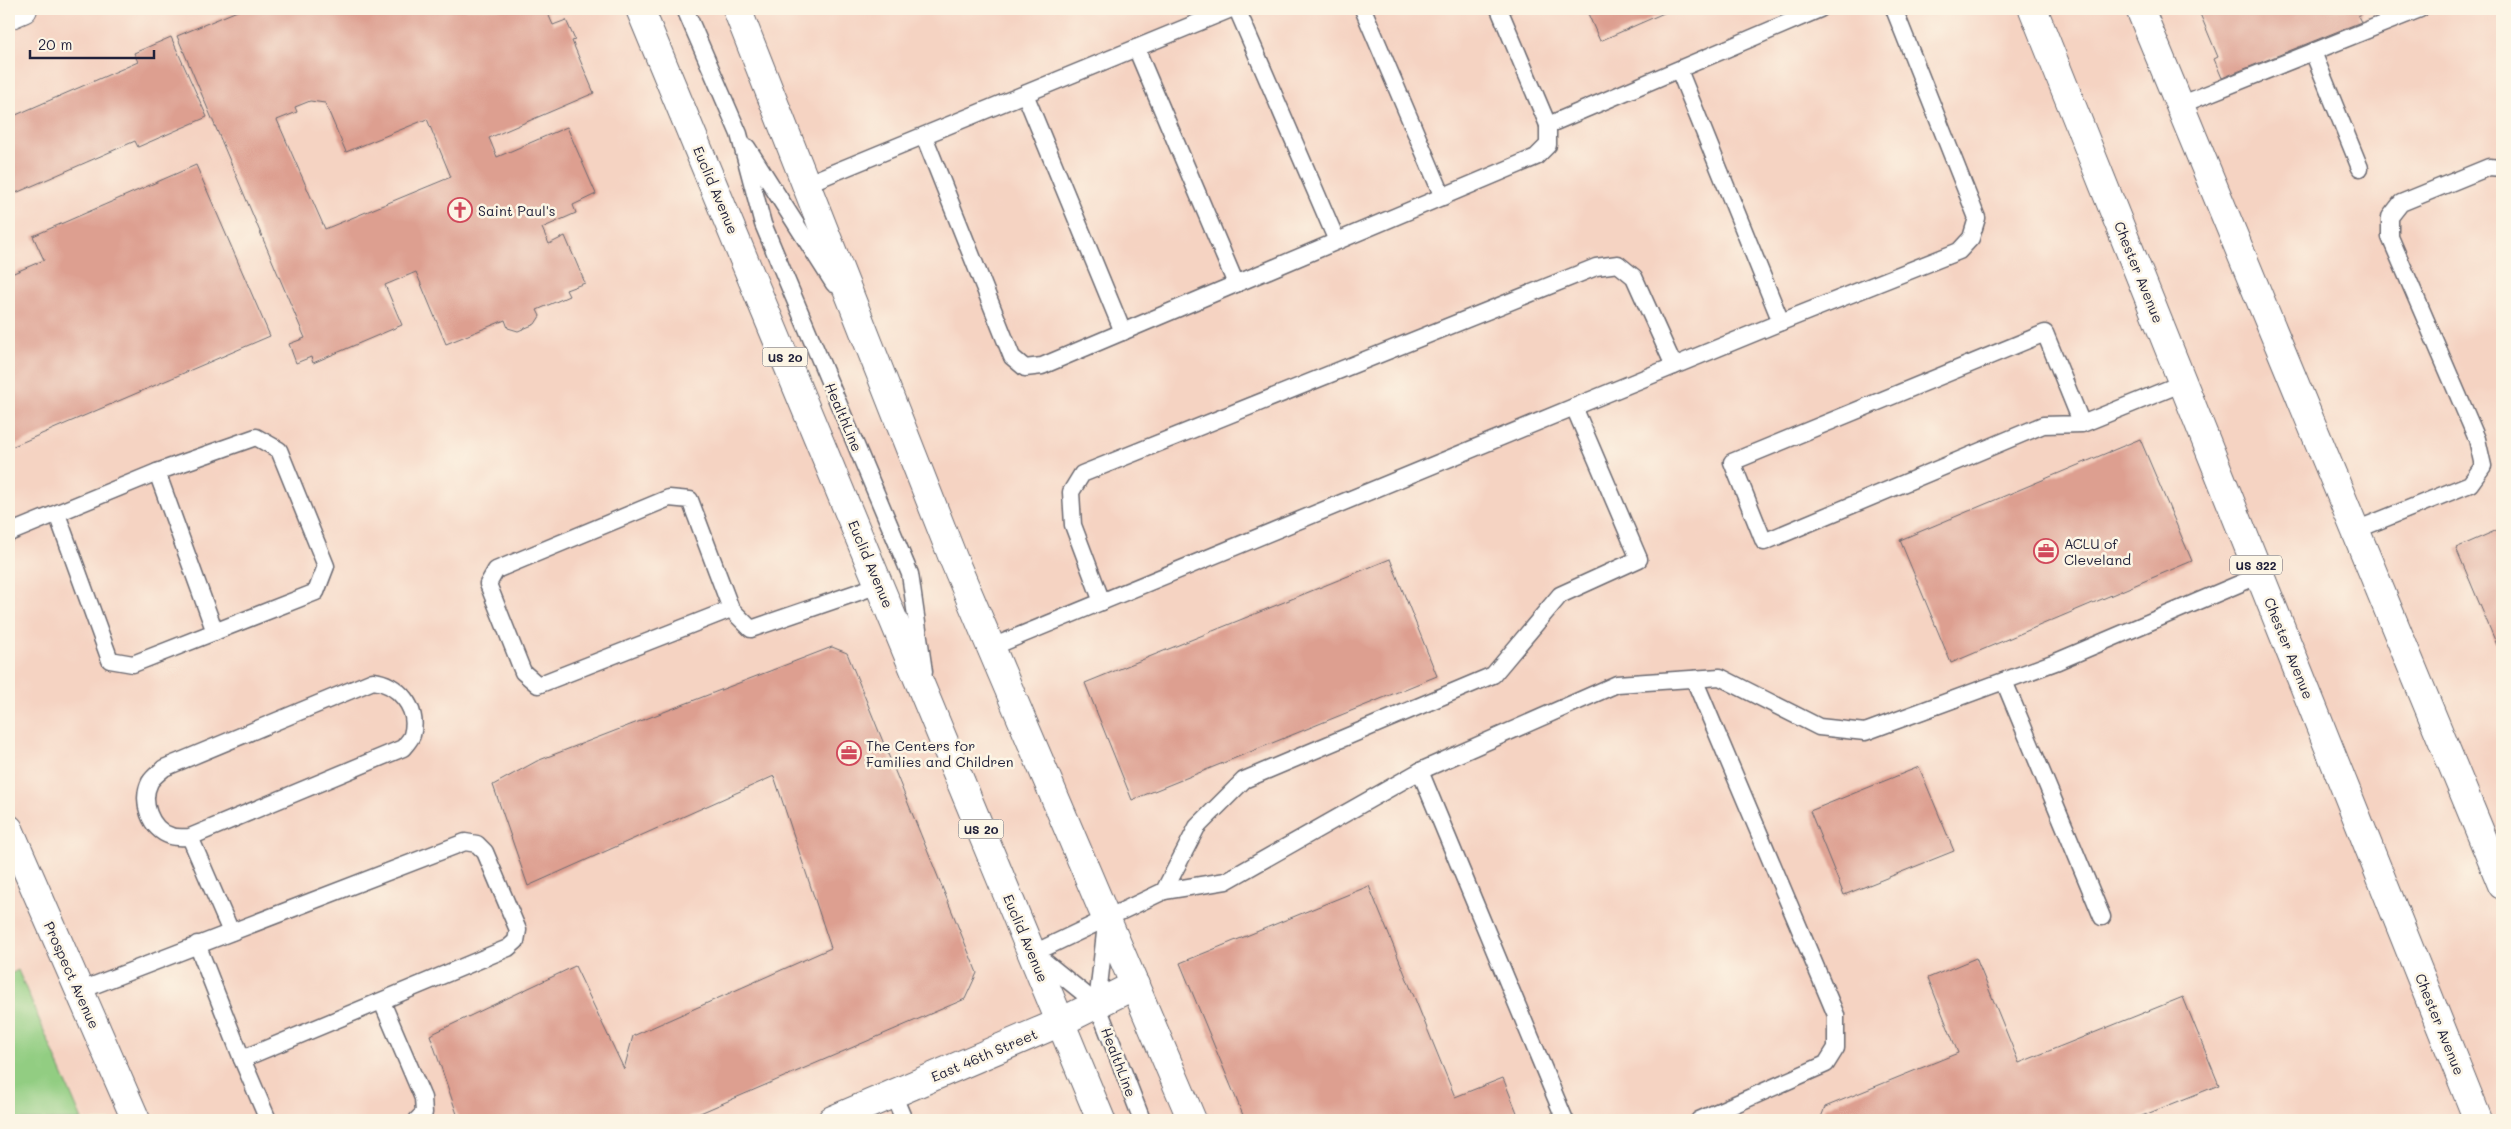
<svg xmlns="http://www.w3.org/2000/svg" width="2511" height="1129" font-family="Mali,sans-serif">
	<rect width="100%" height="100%" fill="#fcf5e5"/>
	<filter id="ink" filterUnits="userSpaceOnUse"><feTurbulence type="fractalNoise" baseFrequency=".02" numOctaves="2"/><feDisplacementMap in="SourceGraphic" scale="10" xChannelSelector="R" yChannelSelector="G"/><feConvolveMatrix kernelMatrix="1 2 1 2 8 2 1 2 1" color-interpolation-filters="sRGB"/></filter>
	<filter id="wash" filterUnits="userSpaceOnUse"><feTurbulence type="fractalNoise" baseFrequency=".0096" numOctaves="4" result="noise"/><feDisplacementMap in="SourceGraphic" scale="20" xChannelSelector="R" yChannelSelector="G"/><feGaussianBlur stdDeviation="1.12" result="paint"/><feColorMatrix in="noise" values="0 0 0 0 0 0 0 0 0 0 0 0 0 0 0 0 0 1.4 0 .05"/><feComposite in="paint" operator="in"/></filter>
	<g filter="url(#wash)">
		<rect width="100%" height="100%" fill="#f1eacf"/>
		<rect fill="#f5d3c2" x="9" y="9" width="2493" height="1111"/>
		<polygon fill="#92cd82" stroke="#5a785e" points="18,970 82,1120 9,1120 9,975"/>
		<g id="blocks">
			<g fill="#dd9f90" fill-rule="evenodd">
				<path d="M242 9H546L553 25 566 20 575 40 572 41 594 93 489 138 497 157 567 127 596 194 573 205 576 213 542 228 549 244 565 236 585 283 566 290 569 296 537 310 540 316 535 324 518 331 508 328 505 320 446 344 416 272 385 285 402 325 313 363 311 357 296 363 289 344 305 338 177 36ZM310 101 325 103 346 152 427 119 451 177 325 229 277 120 297 112 295 107Z"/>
				<polygon points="1586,9 1673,9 1600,41"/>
				<polygon points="2198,9 2361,9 2362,14 2358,16 2361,22 2222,78 2214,59 2218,57"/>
				<polygon points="171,37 207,117 138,147 135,141 9,196 9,118 138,62 134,53"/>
				<polygon points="196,165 270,336 9,448 9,275 44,260 33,236"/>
				<polygon points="2140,439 2192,561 1951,663 1900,540"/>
				<polygon points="2502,528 2502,657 2456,548"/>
				<polygon points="1390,559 1437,676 1132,800 1085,683"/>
				<polygon points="832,647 847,653 977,973 965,999 684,1120 459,1120 430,1035 575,966 624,1069 633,1036 831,948 774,776 528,886 493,785 537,761"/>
				<polygon points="1919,767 1954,851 1844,895 1810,811"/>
				<polygon points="1369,886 1455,1097 1503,1078 1520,1120 1245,1120 1180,963"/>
				<polygon points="1976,958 2019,1063 2183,997 2219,1085 2132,1120 1820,1120 1825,1107 1958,1053 1928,978"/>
			</g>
		</g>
	</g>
	<g filter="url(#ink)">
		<use href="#blocks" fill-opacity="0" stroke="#6a686f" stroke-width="1"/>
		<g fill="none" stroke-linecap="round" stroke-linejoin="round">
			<defs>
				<g id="lane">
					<polyline points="685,9 739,134 763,224 910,574 924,672"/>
					<polyline points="1237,9 1337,241"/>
					<polyline points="1363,9 1443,197"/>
					<polyline points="1499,9 1548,125 1820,9"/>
					<polyline points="1136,48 1236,284"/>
					<polyline points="2313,52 2360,168"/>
					<polyline points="1679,70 1781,322 1959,251 1971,238 1977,218 1894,9"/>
					<polyline points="1025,94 1123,332"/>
					<polyline points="2180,105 2420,9"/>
					<polyline points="924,136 1012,357 1025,368 1042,366 1536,157 1548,145 1548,125"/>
					<polyline points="747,147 834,284"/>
					<polyline points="806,184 1231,9"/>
					<polyline points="1574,407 1781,322"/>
					<polyline points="2082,424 2045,333 1732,462 1764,542 2043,425 2082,424 2183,383"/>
					<polyline points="157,472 215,632"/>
					<polyline points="2356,530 2470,484 2483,466 2477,439 2390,237 2390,217 2401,203 2489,167 2502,168"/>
					<polyline points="9,533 157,472 256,437 279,450 326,566 316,592 133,664 110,660 57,514"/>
					<polyline points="1102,602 1073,525 1071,492 1082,474 1596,267 1618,264 1634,277 1674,366"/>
					<polyline points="731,609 690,500 669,498 496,570 488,584 523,672 538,685 731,609 751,629 879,585"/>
					<polyline points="992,647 1574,407 1639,559 1560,595 1493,675 1244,780 1197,827 1164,891 1034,953 1097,1004"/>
					<polyline points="1694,679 1836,1015 1836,1048 1826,1064 1699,1120"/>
					<polyline points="2004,681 2102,917"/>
					<polyline points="1420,771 1565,1120"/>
					<path d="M190 837C184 837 177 838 171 836 150 830 140 801 150 782 153 777 160 772 164 768L373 681C397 683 420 708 412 735 411 739 406 744 403 748L190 837 231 932"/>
					<polyline points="1164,891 1226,881 1420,771 1617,684 1720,677 1819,727 1865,732 2058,661 2260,575"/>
					<polyline points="1106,924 1097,1004 1142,1120"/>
					<polyline points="197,944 242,1059"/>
					<polyline points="79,991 465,842 477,844 485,852 518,930 516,941 508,948 242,1059 268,1120"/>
					<polyline points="382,1002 423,1098 424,1113 417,1120"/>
					<polyline points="893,1094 904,1120"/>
				</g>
				<polyline id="street" points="832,1120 1061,1022 1135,985"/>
				<g id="secondary">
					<polyline points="9,15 23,9"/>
					<polyline points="9,829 136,1120"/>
				</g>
				<g id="primary">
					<polyline points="640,9 1101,1120"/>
					<polyline points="737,9 953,558 1192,1120"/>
					<polyline points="2033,9 2478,1120"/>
					<polyline points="2140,9 2502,885"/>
				</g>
			</defs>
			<use href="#lane" stroke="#6a686f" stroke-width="19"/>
			<use href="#street" stroke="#6a686f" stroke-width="30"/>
			<use href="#secondary" stroke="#6a686f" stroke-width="30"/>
			<use href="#primary" stroke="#6a686f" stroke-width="30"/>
			<use href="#lane" stroke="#fff" stroke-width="16"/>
			<use href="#street" stroke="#fff" stroke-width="28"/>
			<use href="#secondary" stroke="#fff" stroke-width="28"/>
			<use href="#primary" stroke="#fff" stroke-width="28"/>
		</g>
	</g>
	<defs>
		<symbol id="church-ring" viewBox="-11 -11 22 22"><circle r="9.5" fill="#fcf5e5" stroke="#d1495b" stroke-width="1.5"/><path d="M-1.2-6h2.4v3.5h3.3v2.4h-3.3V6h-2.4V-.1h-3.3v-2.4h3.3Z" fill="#d1495b"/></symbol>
		<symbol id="office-ring" viewBox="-11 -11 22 22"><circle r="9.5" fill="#fcf5e5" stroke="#d1495b" stroke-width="1.5"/><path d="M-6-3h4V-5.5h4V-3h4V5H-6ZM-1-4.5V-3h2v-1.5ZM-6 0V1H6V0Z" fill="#d1495b"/></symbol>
	</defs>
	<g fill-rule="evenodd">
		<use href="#church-ring" x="446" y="196" width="28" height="28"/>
		<use href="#office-ring" x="2032" y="537" width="28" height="28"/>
		<use href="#office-ring" x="835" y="739" width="28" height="28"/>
	</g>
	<g text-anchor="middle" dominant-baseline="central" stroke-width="5" stroke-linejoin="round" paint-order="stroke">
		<g fill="#fcf5e5" stroke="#63616e" stroke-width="1">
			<rect x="762.5" y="347.5" width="45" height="19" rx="4"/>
			<rect x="2230" y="555.5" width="52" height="19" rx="4"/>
			<rect x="958.5" y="819.5" width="45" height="19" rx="4"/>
		</g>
		<g font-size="12" font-weight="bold" fill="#22223b">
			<text x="785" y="357">US 20</text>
			<text x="2256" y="565">US 322</text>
			<text x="981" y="829">US 20</text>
		</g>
		<g font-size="14" fill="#22223b" stroke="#fcf5e5">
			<text transform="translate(716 190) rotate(67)">Euclid Avenue</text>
			<text transform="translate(2139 272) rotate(68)">Chester Avenue</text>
			<text transform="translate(844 417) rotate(67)">HealthLine</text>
			<text transform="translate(871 564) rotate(67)">Euclid Avenue</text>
			<text transform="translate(2289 648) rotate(68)">Chester Avenue</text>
			<text transform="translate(1026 938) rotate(67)">Euclid Avenue</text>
			<text transform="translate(72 975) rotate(66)">Prospect Avenue</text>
			<text transform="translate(2440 1024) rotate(68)">Chester Avenue</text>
			<text transform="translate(984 1055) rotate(-23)">East 46th Street</text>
			<text transform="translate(1119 1062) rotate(69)">HealthLine</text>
		</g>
		<g font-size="14" fill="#22223b" stroke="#fcf5e5" text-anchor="start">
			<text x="478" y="210">Saint Paul's</text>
			<text x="2064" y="543">ACLU of<tspan x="2064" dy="16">Cleveland</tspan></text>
			<text x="866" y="745">The Centers for<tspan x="866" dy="16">Families and Children</tspan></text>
		</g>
	</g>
	<rect width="2511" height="1129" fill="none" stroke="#fcf5e5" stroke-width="30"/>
	<path d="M30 50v8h124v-8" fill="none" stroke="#22223b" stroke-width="2.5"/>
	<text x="38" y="50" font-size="15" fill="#22223b" stroke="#fcf5e5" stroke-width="4" paint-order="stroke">20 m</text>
</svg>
